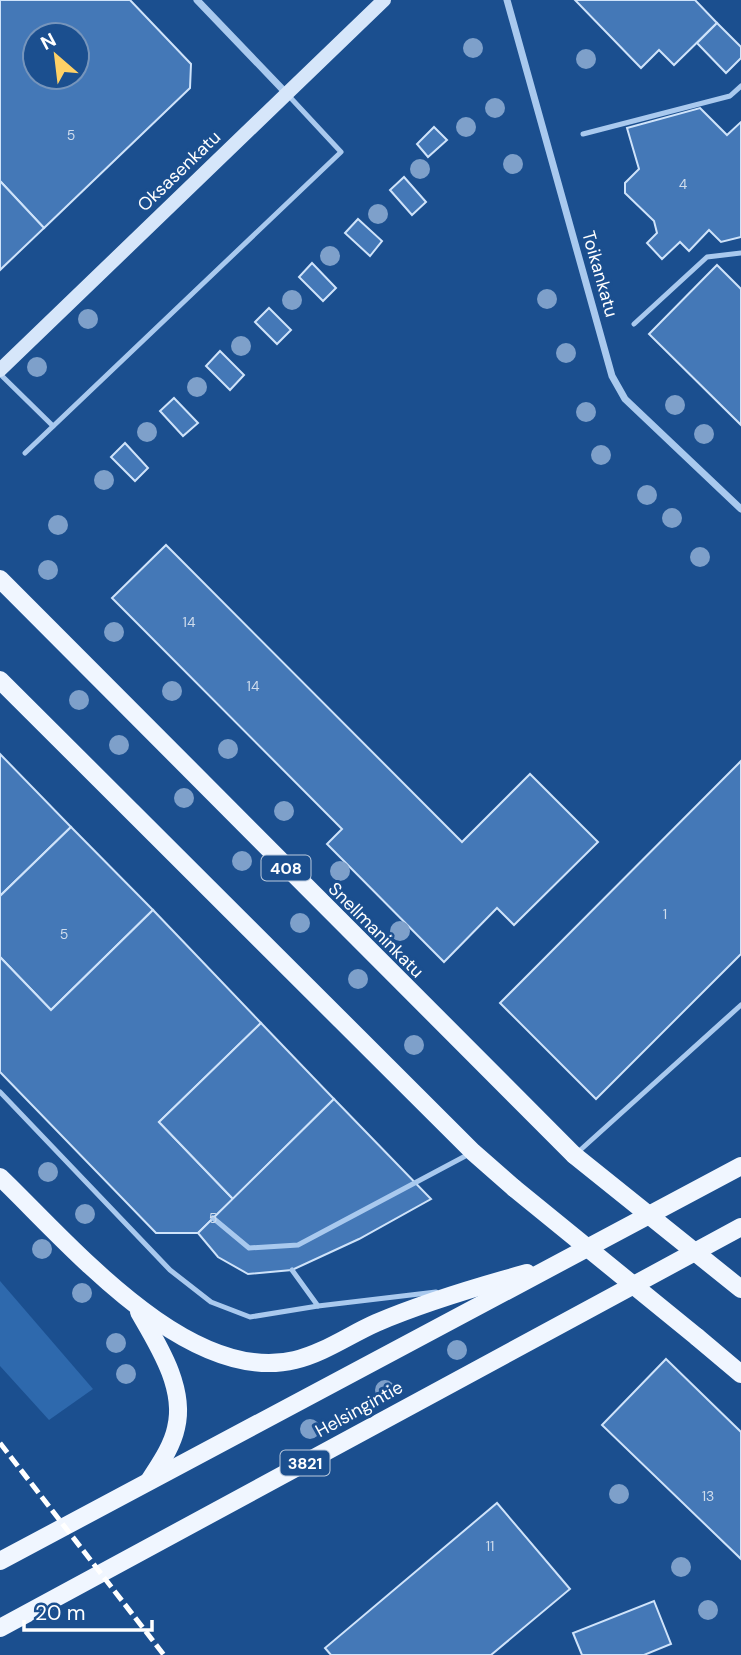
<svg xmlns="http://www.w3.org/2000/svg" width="741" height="1655" font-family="'DM Sans',sans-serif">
	<rect width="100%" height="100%" fill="#1b4f8f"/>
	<polygon fill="#2e69ad" points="0,1281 93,1389 49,1420 0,1366"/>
	<g fill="#4478b7" stroke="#cfe3fa" stroke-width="2" fill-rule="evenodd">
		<path d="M0 0H130L191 64 190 88 44 228 0 181ZM35 35H77V77H35Z"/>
		<polygon points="575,0 695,0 717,23 674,65 659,50 641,68"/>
		<polygon points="717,23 741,47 741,58 726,73 697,43"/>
		<polygon points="700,108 727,135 741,122 741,237 721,242 709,230 689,251 680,242 662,259 647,243 657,233 654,221 625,193 625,183 639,169 627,128"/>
		<polygon points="434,127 447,140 428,157 417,144"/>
		<polygon points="404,177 426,202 412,215 390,190"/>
		<polygon points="0,181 44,228 0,270"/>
		<polygon points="358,219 382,241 370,256 345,233"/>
		<polygon points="312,263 336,288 323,301 299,277"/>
		<polygon points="717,265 741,289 741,425 649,334"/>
		<polygon points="269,308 291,330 277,344 255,322"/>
		<polygon points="220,351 244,375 230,390 206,366"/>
		<polygon points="174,398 198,423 183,436 160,411"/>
		<polygon points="125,443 148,468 135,481 111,457"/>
		<polygon points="166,545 462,842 530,774 598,842 514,925 497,908 444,962 327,844 342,829 112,598"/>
		<polygon points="0,754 71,827 0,896"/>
		<polygon points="741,761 741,954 596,1099 500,1003"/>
		<polygon points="71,827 153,910 51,1010 0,957 0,896"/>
		<polygon points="153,910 261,1023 159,1122 233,1199 198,1233 156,1233 0,1072 0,957 51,1010"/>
		<polygon points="261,1023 334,1099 233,1199 159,1122"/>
		<polygon points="334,1099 431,1199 359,1239 292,1270 248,1274 218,1257 198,1233"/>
		<polygon points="666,1359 741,1432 741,1559 602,1425"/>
		<polygon points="497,1503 570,1589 491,1655 331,1655 325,1648"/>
		<polygon points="654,1601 671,1644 644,1655 582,1655 573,1633"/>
	</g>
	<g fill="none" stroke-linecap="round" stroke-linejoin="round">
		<g stroke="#a9c9ee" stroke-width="5">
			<polyline points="583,134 730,96 741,86"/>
			<polyline points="634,324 707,257 741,253"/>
			<polyline points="0,374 53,426"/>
			<polyline points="25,453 341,152 288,95"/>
			<polyline points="0,1092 170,1270 211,1302 250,1317 318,1306"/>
			<polyline points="577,1153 741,1005"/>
			<polyline points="213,1218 249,1248 298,1245 471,1153"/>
			<polyline points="292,1270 318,1306 436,1292"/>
		</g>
		<g stroke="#a9c9ee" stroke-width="7">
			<polyline points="197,0 287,94"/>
			<polyline points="507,0 612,376 625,399 741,509"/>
		</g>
		<polyline stroke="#d6e6fa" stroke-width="14" points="0,370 384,0"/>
		<g stroke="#f0f6ff" stroke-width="18">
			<polyline points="0,579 574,1155"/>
			<polyline points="0,680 473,1152 514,1188"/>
			<path d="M0 1177C69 1243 188 1386 295 1360 324 1353 349 1335 376 1323 425 1302 476 1287 527 1273"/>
			<path d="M139 1312C158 1345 186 1388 176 1428 172 1447 159 1465 149 1481"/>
			<polyline points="697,1337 741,1374"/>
			<polyline points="0,1561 741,1166"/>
			<polyline points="0,1628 741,1227"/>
		</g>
		<polyline stroke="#fff" stroke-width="5" stroke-dasharray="12 5" stroke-linecap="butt" points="0,1443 164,1655"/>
		<g stroke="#f0f6ff" stroke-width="18">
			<polyline points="574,1155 741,1289"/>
			<polyline points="514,1188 697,1337"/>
		</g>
	</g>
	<g fill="#7ea0ca">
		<circle cx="473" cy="48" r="10"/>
		<circle cx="586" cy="59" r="10"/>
		<circle cx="495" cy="108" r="10"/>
		<circle cx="466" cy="127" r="10"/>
		<circle cx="513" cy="164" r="10"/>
		<circle cx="420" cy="169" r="10"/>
		<circle cx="378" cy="214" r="10"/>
		<circle cx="330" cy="256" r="10"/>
		<circle cx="547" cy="299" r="10"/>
		<circle cx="292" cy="300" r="10"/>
		<circle cx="88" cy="319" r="10"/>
		<circle cx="241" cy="346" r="10"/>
		<circle cx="566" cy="353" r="10"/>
		<circle cx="37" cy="367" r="10"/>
		<circle cx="197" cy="387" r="10"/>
		<circle cx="675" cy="405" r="10"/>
		<circle cx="586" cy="412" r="10"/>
		<circle cx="147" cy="432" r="10"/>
		<circle cx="704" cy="434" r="10"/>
		<circle cx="601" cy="455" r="10"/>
		<circle cx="104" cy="480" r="10"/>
		<circle cx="647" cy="495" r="10"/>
		<circle cx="672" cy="518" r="10"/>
		<circle cx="58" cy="525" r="10"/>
		<circle cx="700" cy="557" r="10"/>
		<circle cx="48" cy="570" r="10"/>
		<circle cx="114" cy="632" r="10"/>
		<circle cx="172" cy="691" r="10"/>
		<circle cx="79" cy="700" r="10"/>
		<circle cx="119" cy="745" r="10"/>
		<circle cx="228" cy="749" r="10"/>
		<circle cx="184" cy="798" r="10"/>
		<circle cx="284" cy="811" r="10"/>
		<circle cx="242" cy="861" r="10"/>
		<circle cx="340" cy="871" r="10"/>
		<circle cx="300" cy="923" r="10"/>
		<circle cx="400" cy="931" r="10"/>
		<circle cx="358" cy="979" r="10"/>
		<circle cx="414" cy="1045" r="10"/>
		<circle cx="48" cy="1172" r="10"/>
		<circle cx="85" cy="1214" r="10"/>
		<circle cx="42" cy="1249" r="10"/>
		<circle cx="82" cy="1293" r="10"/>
		<circle cx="116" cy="1343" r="10"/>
		<circle cx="457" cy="1350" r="10"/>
		<circle cx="126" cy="1374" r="10"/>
		<circle cx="385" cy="1390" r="10"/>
		<circle cx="310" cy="1429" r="10"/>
		<circle cx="619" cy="1494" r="10"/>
		<circle cx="681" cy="1567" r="10"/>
		<circle cx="708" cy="1610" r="10"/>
	</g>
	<g text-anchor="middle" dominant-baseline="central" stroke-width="6" stroke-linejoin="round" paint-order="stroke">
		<g font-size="14" fill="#d0dded">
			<text x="71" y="135">5</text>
			<text x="683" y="184">4</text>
			<text x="189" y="622">14</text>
			<text x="253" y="686">14</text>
			<text x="665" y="914">1</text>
			<text x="64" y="934">5</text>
			<text x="213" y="1218">5</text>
			<text x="708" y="1496">13</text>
			<text x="490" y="1546">11</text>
		</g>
		<g fill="#1b4f8f" stroke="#bbcadd" stroke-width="2">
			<rect x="261.5" y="855.5" width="49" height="25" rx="5"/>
			<rect x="280.5" y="1450.5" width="49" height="25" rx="5"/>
		</g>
		<g font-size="16" font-weight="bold" fill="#fff">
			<text x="286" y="868">408</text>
			<text x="305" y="1463">3821</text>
		</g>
		<g font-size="18" fill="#fff" stroke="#1b4f8f">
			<text transform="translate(179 171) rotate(-44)">Oksasenkatu</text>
			<text transform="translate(600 274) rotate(74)">Toikankatu</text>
			<text transform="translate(376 930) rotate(45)">Snellmaninkatu</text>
			<text transform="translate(359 1409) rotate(-29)">Helsingintie</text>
		</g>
	</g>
	<g transform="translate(56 56) rotate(332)"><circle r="33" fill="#1b4f8f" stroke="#7695bc" stroke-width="2"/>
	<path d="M0-5L12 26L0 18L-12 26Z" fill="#ffd166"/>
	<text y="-10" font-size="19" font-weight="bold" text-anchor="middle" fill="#ffffff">N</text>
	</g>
	<path d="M24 1620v10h128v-10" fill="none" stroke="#ffffff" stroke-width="3.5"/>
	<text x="35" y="1620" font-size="21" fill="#ffffff" stroke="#1b4f8f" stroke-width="5" paint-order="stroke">20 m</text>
</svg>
